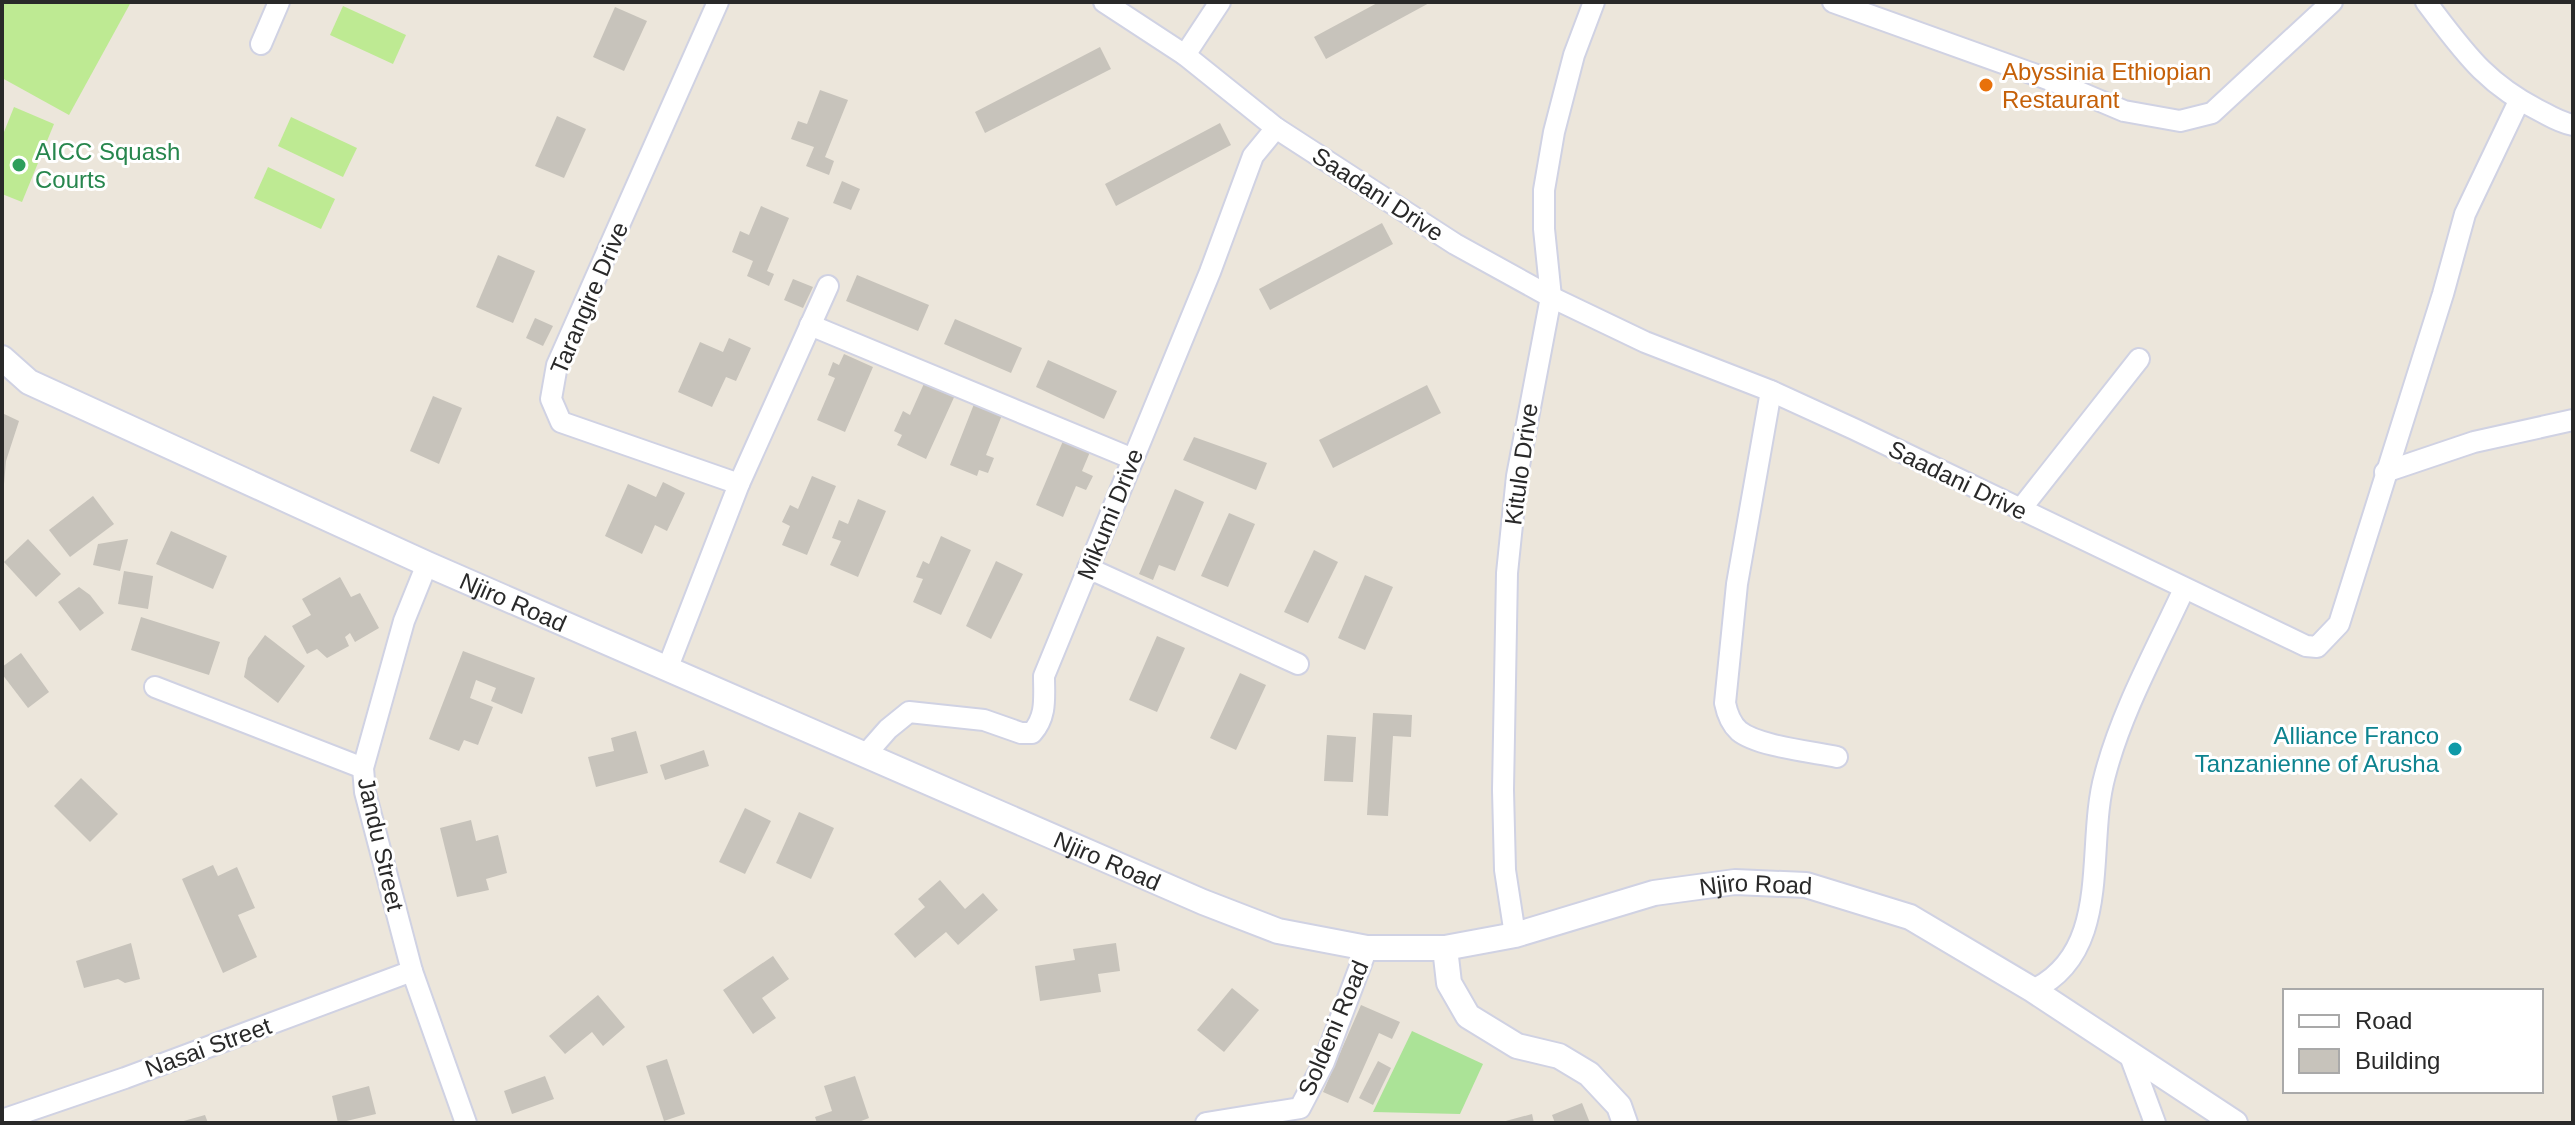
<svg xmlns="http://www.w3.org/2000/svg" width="2575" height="1125" font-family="Helvetica,sans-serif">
	<rect width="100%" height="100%" fill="#ece6db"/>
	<polygon fill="#abe397" points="1412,1031 1483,1064 1460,1114 1373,1112"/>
	<g fill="#beea93">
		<polygon points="2,2 131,2 69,115 2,78"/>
		<polygon points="343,6 406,35 393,64 330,35"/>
		<polygon points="14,107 54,124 22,202 2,194 2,137"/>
		<polygon points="291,117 357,148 343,177 278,146"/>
		<polygon points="268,167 335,199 321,229 254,198"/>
	</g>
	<g fill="#c7c3bb">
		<polygon points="1379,2 1431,2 1326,59 1314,37"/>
		<polygon points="615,7 647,21 624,71 593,57"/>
		<polygon points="1100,47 1111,69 985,133 975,112"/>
		<polygon points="820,90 848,100 825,157 834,161 829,175 806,166 814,147 791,139 798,121 807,124"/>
		<polygon points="557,116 586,129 564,178 535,166"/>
		<polygon points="1220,123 1231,145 1116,206 1105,184"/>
		<polygon points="842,181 860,189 851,210 833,203"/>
		<polygon points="761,206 789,218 767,271 774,274 769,286 747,276 753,261 732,252 740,231 749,235"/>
		<polygon points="1382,223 1393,244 1270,310 1259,289"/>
		<polygon points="498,255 535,271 513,323 476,307"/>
		<polygon points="857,275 929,305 918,331 846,301"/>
		<polygon points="793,279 813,287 803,308 784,300"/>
		<polygon points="535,318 553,326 543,346 526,338"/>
		<polygon points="955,319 1022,348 1011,373 944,344"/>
		<polygon points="729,338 751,348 736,381 726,377 712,407 678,392 700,342 723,352"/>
		<polygon points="844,354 873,367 845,432 817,420 835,378 828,375 833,362 839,365"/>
		<polygon points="1048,360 1117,391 1104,419 1036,387"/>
		<polygon points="926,379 956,393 926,459 897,445 902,435 894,431 903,411 910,415"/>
		<polygon points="1427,385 1441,413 1333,468 1319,440"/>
		<polygon points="433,396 462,408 439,464 410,451"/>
		<polygon points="976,399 1004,410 986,455 994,458 988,473 979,470 977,476 950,465"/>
		<polygon points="2,413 19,421 6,461 4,484 2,484"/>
		<polygon points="1194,437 1267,463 1256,490 1183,460"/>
		<polygon points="1063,441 1090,452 1082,471 1093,476 1086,490 1076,486 1063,517 1036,505"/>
		<polygon points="812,476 836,486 807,555 782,545 790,526 782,522 790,505 798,509"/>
		<polygon points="663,482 685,493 667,531 655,525 642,554 605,536 628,484 656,497"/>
		<polygon points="1175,489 1204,502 1175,571 1159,565 1153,580 1139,574"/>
		<polygon points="93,496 114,524 70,557 49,530"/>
		<polygon points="858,499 886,511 858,577 830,565 841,541 832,538 839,520 848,524"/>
		<polygon points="1229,513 1255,524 1228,587 1201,576"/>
		<polygon points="171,531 227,556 213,589 156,564"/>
		<polygon points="941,536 971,550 941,615 913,602 923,579 916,577 923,561 929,564"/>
		<polygon points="28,539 61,574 36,597 4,562"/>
		<polygon points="128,539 120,571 93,565 98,544"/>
		<polygon points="1314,550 1338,562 1308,623 1284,612"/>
		<polygon points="996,561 1023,574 991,639 966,626"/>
		<polygon points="124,571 153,576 148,609 118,604"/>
		<polygon points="1365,575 1393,587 1365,650 1338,638"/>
		<polygon points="340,577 351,597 360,593 379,628 355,642 350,633 345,637 349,646 327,658 317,649 307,654 292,626 311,615 302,599"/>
		<polygon points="79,587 90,595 104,613 80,631 58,602"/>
		<polygon points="141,617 220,642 209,675 131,650"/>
		<polygon points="265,635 305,666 278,703 244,677 248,658"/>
		<polygon points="1157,636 1185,648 1157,712 1129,700"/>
		<polygon points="463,651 535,678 522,714 491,701 496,688 476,680 470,698 493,707 478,745 464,740 459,751 429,739"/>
		<polygon points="21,653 49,692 28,708 2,674 2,667"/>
		<polygon points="1240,673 1266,685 1236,750 1210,738"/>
		<polygon points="1373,713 1412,715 1411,737 1393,736 1388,816 1367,815"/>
		<polygon points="636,731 648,773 596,787 588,757 614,751 611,738"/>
		<polygon points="1327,735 1356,737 1353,782 1324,781"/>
		<polygon points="704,750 709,766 665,780 660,765"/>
		<polygon points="81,778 118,814 90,842 54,806"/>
		<polygon points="745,808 771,821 745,874 719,862"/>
		<polygon points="799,812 834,828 811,879 776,863"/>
		<polygon points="471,820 476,841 498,835 507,873 486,879 489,890 457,897 440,828"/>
		<polygon points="213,865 218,876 237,867 255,908 238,915 257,957 223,973 182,879"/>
		<polygon points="940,880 965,909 983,893 998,910 958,945 946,932 915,958 894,934 925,907 918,899"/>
		<polygon points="131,943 140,979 125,983 118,979 84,988 76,961"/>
		<polygon points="1116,943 1120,971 1098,974 1101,992 1040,1001 1035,966 1075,960 1073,949"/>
		<polygon points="773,956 789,979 762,998 776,1018 753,1034 723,990"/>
		<polygon points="1232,988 1259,1010 1224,1052 1197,1030"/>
		<polygon points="598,995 625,1027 603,1046 592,1032 565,1054 549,1036"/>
		<polygon points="1361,1005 1400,1022 1392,1039 1379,1033 1348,1103 1323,1092"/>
		<polygon points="667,1059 685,1114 664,1121 646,1066"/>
		<polygon points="1378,1061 1391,1068 1373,1105 1359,1098"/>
		<polygon points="545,1076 554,1099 512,1114 504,1091"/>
		<polygon points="855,1076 869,1118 856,1123 817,1123 815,1117 832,1111 824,1086"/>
		<polygon points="369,1086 376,1114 338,1123 332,1096"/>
		<polygon points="1582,1103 1590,1123 1555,1123 1552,1115"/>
		<polygon points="1532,1114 1534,1123 1502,1123 1502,1122"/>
		<polygon points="205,1115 208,1123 181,1123 180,1122"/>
	</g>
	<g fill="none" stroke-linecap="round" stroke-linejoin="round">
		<defs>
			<g id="minor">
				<polyline points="718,2 557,365 551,399 561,422 739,484"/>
				<polyline points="1104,2 1185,55 1276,128 1455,244 1551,297 1645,342 1771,391 1854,429 2306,646 2317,647 2339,624 2443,294 2465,214 2519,101"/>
				<polyline points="1833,2 2053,81 2124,111 2180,121 2212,113 2332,2"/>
				<path d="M2426 2C2464 52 2486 85 2544 113 2553 118 2563 123 2573 125"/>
				<polyline points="261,44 279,2"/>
				<polyline points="1185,55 1220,2"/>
				<polyline points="810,325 1133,459"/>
				<path d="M1771 391 1737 584 1725 703C1727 713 1730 723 1739 731 1757 746 1813 752 1837 757"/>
				<polyline points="2385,472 2474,442 2573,420"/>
				<polyline points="2020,510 2139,359"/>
				<polyline points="427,564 404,621 363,768 365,792 412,971 466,1123"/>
				<polyline points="1088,568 1298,664"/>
				<polyline points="668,667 739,484 828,286"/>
				<polyline points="155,687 363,768"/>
				<path d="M866 754 888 729 909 712 984 720 1021 733H1032C1047 716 1044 698 1044 676L1210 272 1253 156 1276 128"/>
				<polyline points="1515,935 1505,870 1503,790 1507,573 1517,476 1551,297 1544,229 1544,190 1554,132 1574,55 1594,2"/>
				<path d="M2033 990C2114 951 2085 846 2105 775 2122 710 2156 650 2184 589"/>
				<polyline points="2129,1053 2155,1123"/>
				<polyline points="2,1120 125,1078 412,971"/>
				<polyline points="1206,1123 1300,1108 1324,1062 1367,948"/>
			</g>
			<g id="tertiary">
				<path id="s1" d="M2 358 29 382 427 564 1203 902 1278 931 1367 948H1445L1515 935 1654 893 1735 882 1806 885 1910 917 2033 990 2235 1123"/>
				<polyline points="1445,948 1449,983 1468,1016 1517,1046 1559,1056 1589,1074 1619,1106 1625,1123"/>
			</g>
		</defs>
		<use href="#minor" stroke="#d0d2e3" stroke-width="24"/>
		<use href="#tertiary" stroke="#d0d2e3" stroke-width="28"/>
		<use href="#minor" stroke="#fff" stroke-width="20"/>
		<use href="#tertiary" stroke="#fff" stroke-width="24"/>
	</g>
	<circle fill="#e8710a" stroke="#fff" stroke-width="3" cx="1986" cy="85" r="8"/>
	<circle fill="#2e9e5b" stroke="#fff" stroke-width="3" cx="19" cy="165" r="8"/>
	<circle fill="#0f9aa8" stroke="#fff" stroke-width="3" cx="2455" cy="749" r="8"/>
	<g text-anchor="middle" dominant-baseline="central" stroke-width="6" stroke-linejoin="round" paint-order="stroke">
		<g font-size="24" fill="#c56008" stroke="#fff" text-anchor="start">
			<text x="2002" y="71">Abyssinia Ethiopian<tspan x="2002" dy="28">Restaurant</tspan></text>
		</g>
		<g font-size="24" fill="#27864d" stroke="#fff" text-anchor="start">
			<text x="35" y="151">AICC Squash<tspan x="35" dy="28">Courts</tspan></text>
		</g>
		<g font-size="24" fill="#292929" stroke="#fff">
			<text transform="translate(1378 194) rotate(33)">Saadani Drive</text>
			<text transform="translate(589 298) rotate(-67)">Tarangire Drive</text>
			<text transform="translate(1521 464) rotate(-82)">Kitulo Drive</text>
			<text transform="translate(1958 480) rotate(26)">Saadani Drive</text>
			<text transform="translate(1110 514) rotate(-68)">Mikumi Drive</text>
			<text stroke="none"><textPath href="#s1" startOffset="568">Njiro Road</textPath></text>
			<text transform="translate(381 844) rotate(77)">Jandu Street</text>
			<text stroke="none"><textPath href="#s1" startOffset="1216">Njiro Road</textPath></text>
			<text stroke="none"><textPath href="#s1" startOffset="1888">Njiro Road</textPath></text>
			<text transform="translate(1333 1028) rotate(-67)">Soldeni Road</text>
			<text transform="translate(208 1047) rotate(-20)">Nasai Street</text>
		</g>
		<g font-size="24" fill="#0d838f" stroke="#fff" text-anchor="end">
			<text x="2439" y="735">Alliance Franco<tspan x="2439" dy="28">Tanzanienne of Arusha</tspan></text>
		</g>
	</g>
	<rect width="2575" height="1125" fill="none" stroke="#292929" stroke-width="8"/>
	<rect x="2283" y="989" width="260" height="104" fill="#ffffff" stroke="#a9a9a9" stroke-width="2"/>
	<rect x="2299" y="1015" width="40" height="12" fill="#ffffff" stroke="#a9a9a9" stroke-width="2"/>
	<text x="2355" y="1029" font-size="24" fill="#292929">Road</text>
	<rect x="2299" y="1049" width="40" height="24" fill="#c7c3bb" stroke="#a9a9a9" stroke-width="2"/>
	<text x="2355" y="1069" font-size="24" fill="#292929">Building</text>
</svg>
